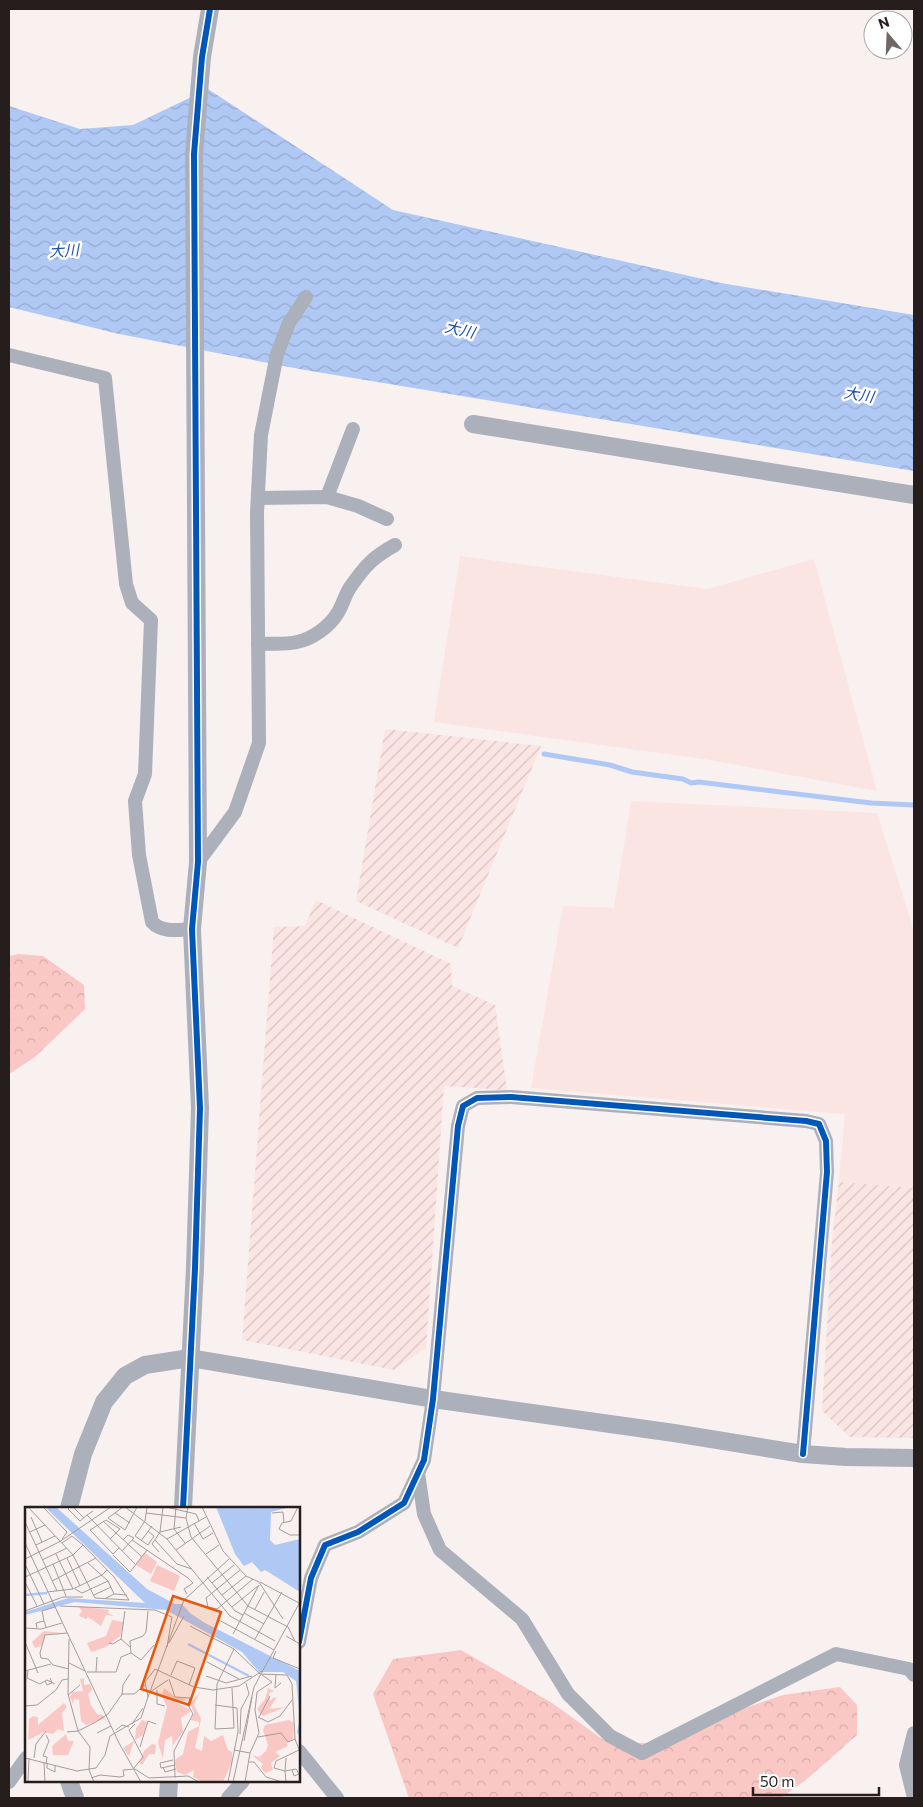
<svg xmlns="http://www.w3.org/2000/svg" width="923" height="1807" font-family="Commissioner,'Noto Sans JP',sans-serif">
	<defs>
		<pattern id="industrial-furrows" width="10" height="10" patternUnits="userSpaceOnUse" patternTransform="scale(1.25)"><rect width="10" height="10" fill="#fae5e3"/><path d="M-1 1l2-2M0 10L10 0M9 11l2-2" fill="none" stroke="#d6c4c2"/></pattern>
		<pattern id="forest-crowns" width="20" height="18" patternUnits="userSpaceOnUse" patternTransform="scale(1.25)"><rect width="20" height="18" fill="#fac8c4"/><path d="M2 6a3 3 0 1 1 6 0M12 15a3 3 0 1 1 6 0" fill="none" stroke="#d6aba8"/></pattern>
		<pattern id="water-waves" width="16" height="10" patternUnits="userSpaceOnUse" patternTransform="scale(1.25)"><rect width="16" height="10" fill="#b0c8f4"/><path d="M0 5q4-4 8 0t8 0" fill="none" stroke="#97abd1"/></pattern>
	</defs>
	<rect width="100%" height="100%" fill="#f8f1f0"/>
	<g fill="#fae5e3">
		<polygon points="460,556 707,589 814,559 877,791 704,759 434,722"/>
		<polygon points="631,801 877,813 914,931 914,1188 839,1182 845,1114 531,1088 563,906 614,908"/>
	</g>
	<g fill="url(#industrial-furrows)">
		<polygon points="385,729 541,746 458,948 356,901"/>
		<polygon points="316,900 451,964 452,986 495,1005 507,1090 444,1086 426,1348 394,1370 242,1340 274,927 305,926"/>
		<polygon points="839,1182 914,1188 914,1438 850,1437 822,1411 832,1239"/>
	</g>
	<g fill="url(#forest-crowns)">
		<polygon points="19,954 43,956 84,985 85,1009 35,1057 9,1074 9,956"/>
		<polygon points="461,1650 552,1703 608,1743 664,1743 724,1715 783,1695 840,1687 857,1705 857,1735 807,1779 781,1798 409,1798 373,1694 393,1659"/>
	</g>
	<polygon fill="url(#water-waves)" points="208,89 393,210 721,283 914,315 914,471 305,370 119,334 9,307 9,106 80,129 133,125"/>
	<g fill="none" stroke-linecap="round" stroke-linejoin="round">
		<polyline stroke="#b0c8f4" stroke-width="5" points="544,754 610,765 632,772 683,779 691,783 699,782 871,803 914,805"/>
		<g stroke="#abb0ba" stroke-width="14">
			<path d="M9 355 105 378 126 584 132 603 151 620 145 774 135 801 139 855 152 922C162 933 178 930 192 929"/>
			<polyline points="327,497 353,429"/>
			<polyline points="258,498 327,497 358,506 387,519"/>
			<path d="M258 644C270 643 285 645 297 642 312 639 329 627 337 614 343 605 345 594 351 586 365 566 373 557 395 545"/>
			<polyline points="198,862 235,812 259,743 257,513 261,435 277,354 289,323 306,297"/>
			<polyline points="418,1473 424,1514 440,1550 522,1619 568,1694 610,1736 642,1753 836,1654 909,1669 914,1675"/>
			<polyline points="299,1642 311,1578 325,1545 358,1532 404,1503 424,1460 433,1399 458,1126 463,1106 477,1098 511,1097 806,1121 819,1124 826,1141 827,1172 803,1454"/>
			<polyline points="299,1751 337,1798"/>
			<polyline points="9,1782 26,1758"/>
			<polyline points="228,1798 243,1781"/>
			<polyline points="914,1798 906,1765 914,1733"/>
		</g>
		<g stroke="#abb0ba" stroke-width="18">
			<polyline points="473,424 914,495"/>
			<polyline points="69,1508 83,1454 104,1402 125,1376 145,1365 190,1358 433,1399 674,1433 803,1454 846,1457 914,1458"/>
			<polyline points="183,1508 195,1268 200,1108 192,929 198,862 194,154 202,57 210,9"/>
			<polyline points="69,1781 75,1798"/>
			<polyline points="168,1798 169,1781"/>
		</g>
		<defs>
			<g id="cycleway">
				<polyline points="183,1508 195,1268 200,1108 192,929 198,862 194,154 202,57 210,9"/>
				<polyline points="299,1642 311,1578 325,1545 358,1532 404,1503 424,1460 433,1399 458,1126 463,1106 477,1098 511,1097 806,1121 819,1124 826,1141 827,1172 803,1454"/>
			</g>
		</defs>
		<use href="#cycleway" stroke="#fff" stroke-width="9"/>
		<use href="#cycleway" stroke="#0057b8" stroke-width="6"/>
	</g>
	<g text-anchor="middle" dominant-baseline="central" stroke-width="5" stroke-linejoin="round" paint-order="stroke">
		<g font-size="15" font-style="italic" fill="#1e50ab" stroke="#fff">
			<text transform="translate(64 250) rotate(-3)">大川</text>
			<text transform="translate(460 329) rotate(13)">大川</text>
			<text transform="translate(859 394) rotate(9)">大川</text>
		</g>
	</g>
	<g transform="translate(25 1507)">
		<rect width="275" height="275" fill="#f8f1f0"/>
		<path d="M120 46 132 55 126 67 111 58ZM132 58 155 69 149 84 125 74ZM53 99 84 103 83 106 89 109 81 108 76 119 63 110 61 112 54 109 57 104ZM41 227 43 234H49L43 248H28L27 239Z" fill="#fac8c4"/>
		<path d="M87 113 99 115 95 129 81 140 66 145 62 136 81 129ZM19 124 36 126 21 127 16 139 10 141 7 135ZM59 171V178L65 177 67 183 63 187 66 198 72 207 78 208 82 216 79 212 61 218 56 214 54 193 49 192 48 197 45 190 47 185 58 184 55 172ZM139 181 149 189 162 192 154 196 148 194 164 202 165 205 156 211 158 225 148 238V245L147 229 140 233 138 252 133 236 142 200 137 189ZM243 181 249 184 244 186 245 194 248 191 252 190 244 202 261 200 238 209 232 202 240 192ZM175 185 169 198 176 212 170 241 177 244 179 229 186 234 198 228 203 243 207 245V255L198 275H178L168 270 169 263 160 268 152 265 149 254 158 247 163 225 174 219V215L166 213 169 206 165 197ZM39 196 42 200 37 206 39 224 33 222 28 227 19 225 3 233 4 212 8 209 13 210V218ZM117 213 122 215 118 228 109 234 104 249 98 241 110 233 111 221ZM264 213 269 216 268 232 262 236 263 239 250 245 255 249 246 256 248 263 240 266 236 261 238 257 227 248 234 250 241 244 243 238 238 223 240 218ZM127 237 131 238 130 247H124L117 258 114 256 119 244Z" fill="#fac8c4"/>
		<path d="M20 0H31L122 82 150 97H157L165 106 180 116 275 164V231L272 225 275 211 271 174 258 165H234L217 145 141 103 50 95 0 108V105L43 91 120 96ZM191 0H265L246 5 245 33 250 38 275 32V85L240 63 236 65 227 55 219 59 210 47Z" fill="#b0c8f4"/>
		<path fill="none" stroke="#b0c8f4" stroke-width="2.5" d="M208 0 225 41 275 68M227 0 234 33 243 41 275 47M0 88 22 86M163 137 224 169"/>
		<path fill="none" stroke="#a49d9c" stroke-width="1" d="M3 0 48 48 70 91 104 93 89 70 58 38 47 29 37 36M18 0 42 25 37 32M45 0 43 2 55 14 62 8M48 0 59 11M98 0 83 11 100 23 112 0M100 0 142 32 205 109 250 134M122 0 120 14 110 29 123 38 129 29 123 24M141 0 171 7 174 14M151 0 149 22 160 36M163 0 161 11 166 30 223 99 263 120 270 134M177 0 198 44 221 69 234 75 258 112M273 0 266 14 257 16 254 22 265 28H275M68 4 62 8 110 57M90 6 105 16M121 6 161 11M247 6 258 5 259 16M6 10 17 35M78 14 117 50M0 15 32 84M169 16 178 32 188 26M5 25 20 18M135 25 156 20M85 32 95 22 81 13 65 23 88 47 94 41M142 32 181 10M107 33 163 71 168 76 159 82 162 87M130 33 152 57 167 62M116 34 127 19M0 36 94 236 116 275M11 38 30 29M151 43 185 19M97 44 109 31 103 28 98 33M134 45 127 37 135 25 138 0M31 47 48 82M181 47 194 38M88 48 105 65 122 43M42 51 55 79M0 52 34 35 86 0M17 53 42 41M63 56 83 74 89 87M0 57 19 97M28 57 41 89M215 63 181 91 183 100 192 102 228 72M0 70 48 48 58 38M182 70 210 104 218 108M27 74 71 51M0 75 12 99M235 75 274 96M187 76 209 58M50 82 57 86 83 74M22 85 48 82 77 68 82 63M69 88 86 80M197 88 221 69M81 91 89 87 102 88M35 99 130 103M207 100 233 79M230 102 239 85M130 103 147 110 142 140M0 104 38 90H58M219 106 239 117M194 113 249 143M19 114 17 104 30 100M165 119 209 142M0 121 16 122 37 116M12 121 11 116 19 114 21 120M42 126 20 128 15 146 16 151 23 152 28 158 44 162M208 127 234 78M261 129 275 137M44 132 43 187 53 224 65 240 64 263 69 275M96 132 100 104M230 132 257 85M0 135 13 166M84 136 88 137 96 132 105 140M144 136 159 109M251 144 248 151 275 162M106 146 105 134 118 129 121 125 123 104M182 155 214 172M44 156 60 164M0 164 26 157M3 164 2 171 15 177 22 173 30 177M62 165H91L96 150 106 146 116 153 129 138M71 165 72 150M251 167 250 181 256 176M146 168 152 154 170 161 164 178M181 169 201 176 227 169M144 172 150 190 165 191 163 198 168 207 149 244 150 271M20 174 22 178 27 176 25 171M207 181 209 221 190 222 192 177 209 142 235 167 262 168 267 177 270 232 275 245M132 183V197L140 199M125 185 143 173M43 188 55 178M97 188 98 178 105 167M123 190 159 93 204 52M190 198 212 201 213 225 203 275M0 199 12 198 31 183 37 173 43 172M233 210 243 215 255 209 267 193M234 210 245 189M107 217 118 201M0 222V247M91 223 97 218 104 220M42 225 53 224 69 216 83 207 97 187H109L120 178M72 226 86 219M215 227 216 202 224 187 221 176M233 230 256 226 263 235 270 232M219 234 227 190M115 240 123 214 131 217M209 243 225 246M0 251 52 264 71 261 80 248 85 229 116 211 123 190 120 175 130 162 169 180 188 183 214 179 237 164M9 251 11 237 21 224M261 251 260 264 249 261 251 254 274 243M148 253 135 256 136 261 150 258M224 255H229L241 270 257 275M19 256 20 275M21 257 22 250 18 249 24 234 21 228M22 257V261L30 265V258M138 260 140 265 151 262M109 261 118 250 104 223 110 217M66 271 75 268 95 270 99 269 98 263 110 262 124 271 163 269 174 275M3 275 4 251M208 275 229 180 275 95M220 275 225 246 234 226 230 203 232 185 247 175 237 168M261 275 260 264 271 262 274 267 269 269 267 263"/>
		<path fill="#e8590c" fill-opacity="0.15" stroke="#e8590c" stroke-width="2.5" d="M148 89 196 105 164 198 116 182Z"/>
		<rect width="275" height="275" fill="none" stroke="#261e1d" stroke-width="2.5"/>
	</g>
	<rect width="923" height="1807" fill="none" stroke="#261e1d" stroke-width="20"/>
	<g transform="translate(888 35) rotate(341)"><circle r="24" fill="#ffffff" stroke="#a8a5a5"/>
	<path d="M0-4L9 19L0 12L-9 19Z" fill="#706867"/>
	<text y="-8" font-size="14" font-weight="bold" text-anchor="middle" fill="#261e1d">N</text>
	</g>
	<path d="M753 1787v8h126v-8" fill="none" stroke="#261e1d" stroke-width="2.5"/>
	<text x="760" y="1787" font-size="15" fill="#261e1d" stroke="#ffffff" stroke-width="4" paint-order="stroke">50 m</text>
</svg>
